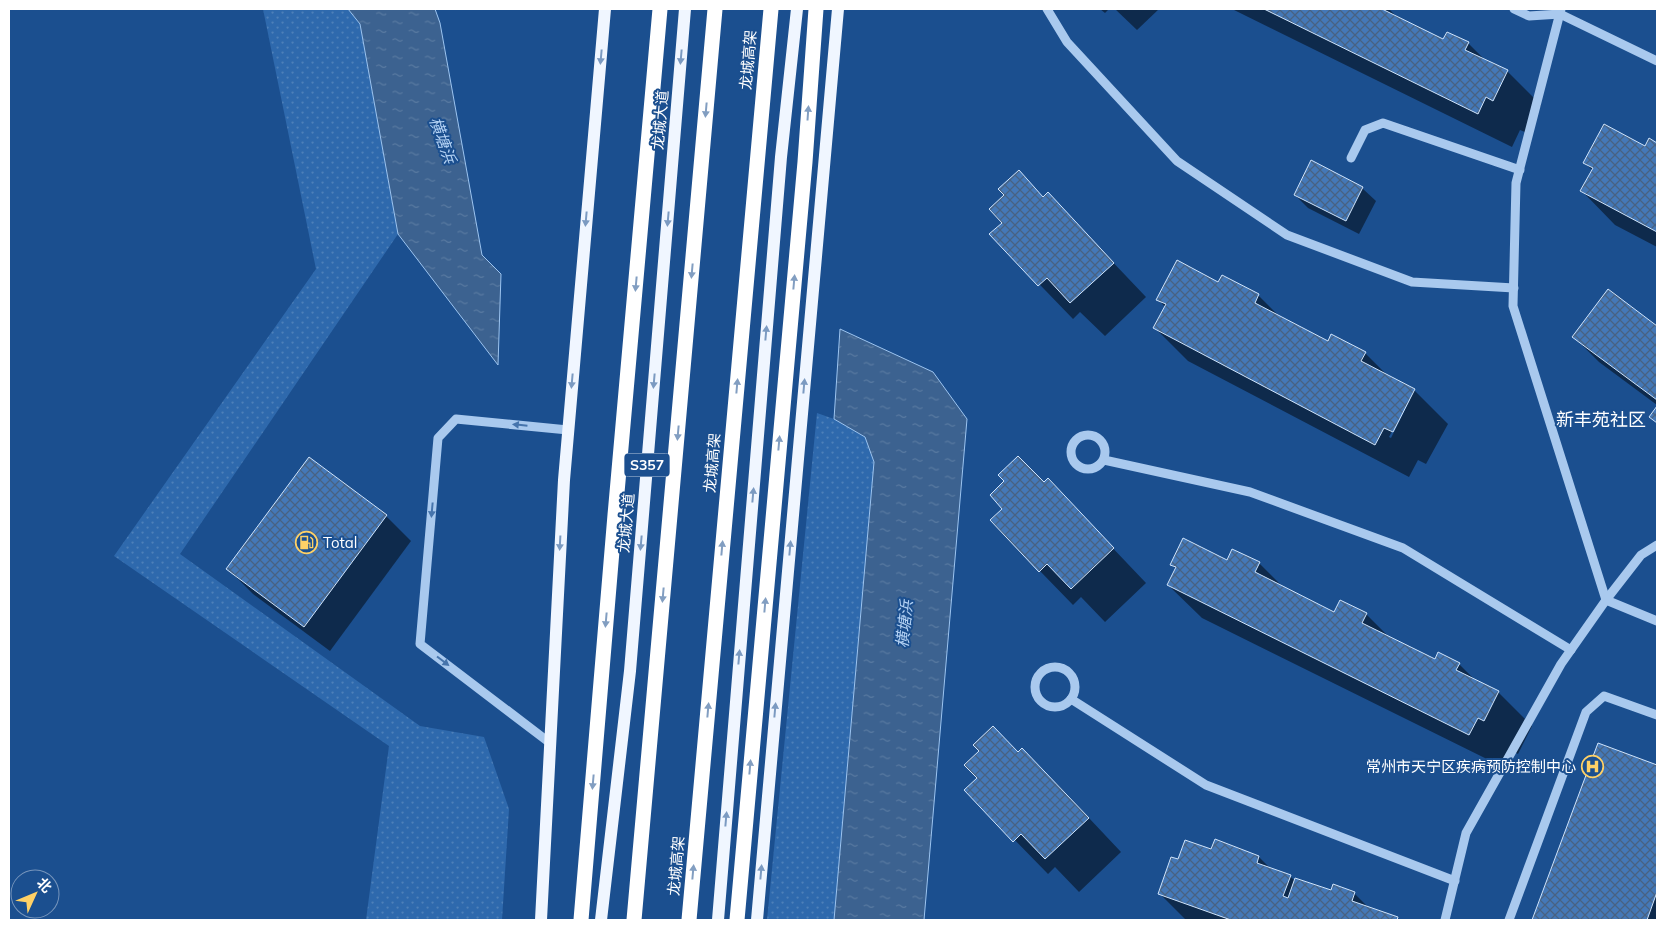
<svg xmlns="http://www.w3.org/2000/svg" width="1666" height="929" font-family="Mulish,'Noto Sans SC',sans-serif">
	<defs>
		<pattern id="grass-dots" width="8" height="8" patternUnits="userSpaceOnUse" patternTransform="scale(1.25)"><rect width="8" height="8" fill="#2e69ad"/><path d="M2 2h.1M6 6h.1" fill="none" stroke="#4d80b9" stroke-width="1.8" stroke-linecap="round"/></pattern>
		<pattern id="water-ripples" width="26" height="14" patternUnits="userSpaceOnUse" patternTransform="scale(1.25)"><rect width="26" height="14" fill="#3c6290"/><path d="M2 4q2-2 4 0t4 0M15 11q2-2 4 0t4 0" fill="none" stroke="#597aa1"/></pattern>
		<pattern id="building-cross-hatch" width="8" height="8" patternUnits="userSpaceOnUse" patternTransform="scale(1.25)"><rect width="8" height="8" fill="#4478b7"/><path d="M0 0l8 8M0 8l8-8" fill="none" stroke="#486282"/></pattern>
	</defs>
	<rect width="100%" height="100%" fill="#1b4f8f"/>
	<g fill="url(#grass-dots)">
		<polygon points="263,9 348,9 360,24 398,234 180,554 420,726 484,737 509,809 502,920 366,920 389,746 114,556 316,269"/>
		<polygon points="817,413 834,419 865,437 874,462 834,920 767,920"/>
	</g>
	<g fill="url(#water-ripples)" stroke="#9cc4f0">
		<polygon points="348,9 435,9 440,23 482,255 501,274 498,365 398,234 360,24"/>
		<polygon points="840,329 933,372 967,419 924,920 834,920 874,462 865,437 834,419"/>
	</g>
	<g fill="#0007" fill-rule="evenodd">
		<polygon points="1100,9 1109,9 1105,13"/>
		<polygon points="1115,9 1159,9 1137,30"/>
		<polygon points="1232,9 1389,9 1398,18 1444,40 1468,43 1486,61 1507,71 1541,105 1527,133 1520,130 1512,147"/>
		<polygon points="1649,140 1657,144 1657,247 1615,225 1582,191 1593,171 1585,163 1646,147"/>
		<polygon points="1018,172 1044,198 1048,194 1146,297 1105,336 1080,312 1073,319 991,234 1003,223 1006,195"/>
		<polygon points="1362,188 1376,201 1359,234 1308,208 1295,195"/>
		<path d="M1219 284 1258 295 1281 318 1328 343 1365 353 1388 376 1414 390 1448 424 1426 464 1418 460 1409 477 1188 361 1155 328 1165 307 1158 299ZM1408 400H1410L1391 438 1389 437Z"/>
		<polygon points="1608,291 1657,327 1657,405 1599,362 1574,337"/>
		<polygon points="1048,480 1146,583 1105,622 1081,597 1073,605 1040,571 1044,484"/>
		<polygon points="386,516 411,541 330,651 253,594 228,569"/>
		<polygon points="1228,561 1259,563 1285,589 1335,614 1366,614 1390,638 1435,661 1459,664 1477,682 1498,692 1532,726 1518,754 1511,750 1503,767 1202,618 1168,585 1176,569 1172,564"/>
		<polygon points="1599,744 1657,766 1657,920 1534,920"/>
		<polygon points="1056,783 1121,852 1079,892 1055,867 1048,874 966,790"/>
		<polygon points="1212,851 1259,857 1272,870 1290,876 1295,881 1331,892 1354,893 1369,908 1399,920 1186,920 1160,894 1178,861"/>
	</g>
	<g fill="url(#building-cross-hatch)" stroke="#cfe3fa">
		<polygon points="1264,9 1382,9 1443,39 1447,32 1469,42 1465,50 1508,70 1493,101 1486,97 1478,114"/>
		<polygon points="1604,124 1645,146 1649,138 1657,143 1657,232 1580,191 1593,168 1583,163"/>
		<polygon points="1311,160 1363,187 1346,221 1294,195"/>
		<polygon points="1019,170 1043,197 1048,192 1114,263 1070,303 1047,278 1038,286 989,234 1002,223 989,209 1004,195 998,189"/>
		<polygon points="1177,260 1218,282 1222,275 1259,294 1255,303 1328,341 1331,334 1366,352 1361,361 1415,389 1393,432 1384,428 1375,445 1153,328 1166,304 1156,300"/>
		<polygon points="1608,289 1657,326 1657,400 1572,337"/>
		<polygon points="1657,406 1657,423 1649,417"/>
		<polygon points="1018,456 1044,482 1048,478 1114,548 1071,589 1047,564 1039,572 990,520 1002,509 990,495 1004,481 998,475"/>
		<polygon points="309,457 387,515 304,627 226,569"/>
		<polygon points="1183,538 1227,560 1232,549 1260,562 1255,572 1334,612 1340,600 1367,613 1362,623 1435,659 1438,652 1460,663 1456,670 1499,691 1484,721 1478,718 1469,735 1167,585 1176,567 1170,565"/>
		<polygon points="993,726 1018,752 1022,748 1089,818 1045,859 1021,834 1013,842 964,790 977,778 964,765 979,751 973,745"/>
		<polygon points="1598,743 1657,765 1657,892 1647,920 1532,920"/>
		<polygon points="1215,839 1259,856 1257,863 1291,875 1283,896 1288,898 1295,878 1331,890 1333,884 1355,892 1352,901 1398,917 1397,920 1231,920 1158,894 1171,857 1178,859 1185,840 1211,849"/>
	</g>
	<g fill="none" stroke-linecap="round" stroke-linejoin="round">
		<g stroke="#a9c9ee" stroke-width="9">
			<polyline points="1047,9 1067,42 1177,161 1287,235 1412,282 1514,288"/>
			<polyline points="1514,9 1529,16 1560,14 1657,61"/>
			<polyline points="1561,9 1516,183 1513,306 1606,600 1657,621"/>
			<polyline points="1351,158 1365,130 1383,123 1520,170"/>
			<circle cx="1088" cy="452" r="17"/>
			<polyline points="1104,460 1250,492 1403,548 1571,650"/>
			<circle cx="1055" cy="687" r="20"/>
			<polyline points="1071,699 1206,785 1455,881"/>
			<polyline points="550,743 420,644 438,438 456,419 568,430"/>
			<polyline points="1445,920 1466,833 1561,664 1606,600 1641,555 1657,545"/>
			<polyline points="1509,920 1586,712 1604,696 1657,715"/>
		</g>
		<g stroke="#f0f6ff" stroke-width="12">
			<polyline points="541,920 564,480 605,9"/>
			<polyline points="601,920 630,671 685,9"/>
			<polyline points="718,920 781,157 797,9"/>
			<polyline points="757,920 838,9"/>
		</g>
		<g stroke="#fff" stroke-width="15">
			<polyline points="581,920 615,515 660,9"/>
			<polyline points="634,920 715,9"/>
			<polyline points="689,920 771,9"/>
			<polyline points="737,920 805,162 816,9"/>
		</g>
	</g>
	<defs><path id="oneway-solid" d="M-6-.8H1V-3.2L6.5 0L1 3.2V.8H-6Z" transform="scale(1.25)"/></defs>
	<g fill="#7b9ac1">
		<use href="#oneway-solid" transform="translate(601 57) rotate(95)"/>
		<use href="#oneway-solid" transform="translate(681 57) rotate(95)"/>
		<use href="#oneway-solid" transform="translate(586 219) rotate(95)"/>
		<use href="#oneway-solid" transform="translate(668 219) rotate(95)"/>
		<use href="#oneway-solid" transform="translate(766 333) rotate(-85)"/>
		<use href="#oneway-solid" transform="translate(572 381) rotate(95)"/>
		<use href="#oneway-solid" transform="translate(654 381) rotate(95)"/>
		<use href="#oneway-solid" transform="translate(804 386) rotate(-85)"/>
		<use href="#oneway-solid" transform="translate(753 495) rotate(-85)"/>
		<use href="#oneway-solid" transform="translate(560 543) rotate(93)"/>
		<use href="#oneway-solid" transform="translate(641 543) rotate(95)"/>
		<use href="#oneway-solid" transform="translate(790 548) rotate(-85)"/>
		<use href="#oneway-solid" transform="translate(739 657) rotate(-85)"/>
		<use href="#oneway-solid" transform="translate(775 710) rotate(-85)"/>
		<use href="#oneway-solid" transform="translate(726 819) rotate(-85)"/>
		<use href="#oneway-solid" transform="translate(761 872) rotate(-85)"/>
	</g>
	<g fill="#829ec1">
		<use href="#oneway-solid" transform="translate(706 110) rotate(95)"/>
		<use href="#oneway-solid" transform="translate(808 113) rotate(-86)"/>
		<use href="#oneway-solid" transform="translate(692 271) rotate(95)"/>
		<use href="#oneway-solid" transform="translate(794 282) rotate(-85)"/>
		<use href="#oneway-solid" transform="translate(636 284) rotate(95)"/>
		<use href="#oneway-solid" transform="translate(737 386) rotate(-85)"/>
		<use href="#oneway-solid" transform="translate(678 433) rotate(95)"/>
		<use href="#oneway-solid" transform="translate(779 443) rotate(-85)"/>
		<use href="#oneway-solid" transform="translate(722 548) rotate(-85)"/>
		<use href="#oneway-solid" transform="translate(663 595) rotate(95)"/>
		<use href="#oneway-solid" transform="translate(765 605) rotate(-85)"/>
		<use href="#oneway-solid" transform="translate(606 620) rotate(95)"/>
		<use href="#oneway-solid" transform="translate(708 710) rotate(-85)"/>
		<use href="#oneway-solid" transform="translate(750 767) rotate(-85)"/>
		<use href="#oneway-solid" transform="translate(593 782) rotate(95)"/>
		<use href="#oneway-solid" transform="translate(693 872) rotate(-85)"/>
	</g>
	<g fill="#4674ac">
		<use href="#oneway-solid" transform="translate(520 425) rotate(-174)"/>
		<use href="#oneway-solid" transform="translate(432 510) rotate(95)"/>
		<use href="#oneway-solid" transform="translate(443 661) rotate(37)"/>
	</g>
	<defs>
		<symbol id="fuel-ring" viewBox="-11 -11 22 22"><circle r="9.5" fill="#1b4f8f" stroke="#ffd166" stroke-width="1.5"/><path d="M-5.5-6h7V0h2V4h1.3V-2.5L3-4.5l.8-.8L6-3V5H2.5V1h-1V6h-7ZM-4.2-4.7v3.2H.2V-4.7Z" fill="#ffd166"/></symbol>
		<symbol id="hospital-ring" viewBox="-11 -11 22 22"><circle r="9.5" fill="#1b4f8f" stroke="#ffd166" stroke-width="1.5"/><path d="M-5-5h3v3.5h4V-5h3V5h-3V1.5h-4V5h-3Z" fill="#ffd166"/></symbol>
	</defs>
	<g fill-rule="evenodd">
		<use href="#fuel-ring" x="294" y="530" width="25" height="25"/>
		<use href="#hospital-ring" x="1580" y="754" width="25" height="25"/>
	</g>
	<g text-anchor="middle" dominant-baseline="central" stroke-width="4" stroke-linejoin="round" paint-order="stroke">
		<rect fill="#1b4f8f" stroke="#bbcadd" stroke-width="1" x="624.5" y="453.5" width="45" height="23" rx="4"/>
		<g font-size="14" font-weight="bold" fill="#fff">
			<text x="647" y="465">S357</text>
		</g>
		<g font-size="15" fill="#fff" stroke="#1b4f8f">
			<text transform="translate(748 60) rotate(-85)">龙城高架</text>
			<text transform="translate(660 120) rotate(-85)">龙城大道</text>
			<text transform="translate(712 463) rotate(-85)">龙城高架</text>
			<text transform="translate(626 523) rotate(-85)">龙城大道</text>
			<text transform="translate(676 866) rotate(-85)">龙城高架</text>
		</g>
		<g font-size="15" fill="#fff" stroke="#1b4f8f" text-anchor="start">
			<text x="323" y="542">Total</text>
			<text x="1576" y="766" text-anchor="end">常州市天宁区疾病预防控制中心</text>
		</g>
		<g font-size="16" font-style="italic" fill="#b5d3f5" stroke="#1b4f8f">
			<text transform="translate(443 140) rotate(70)">横塘浜</text>
			<text transform="translate(904 624) rotate(-84)">横塘浜</text>
		</g>
		<g font-size="18" fill="#fff" stroke="#1b4f8f">
			<text x="1601" y="419">新丰苑社区</text>
		</g>
	</g>
	<rect width="1666" height="929" fill="none" stroke="#ffffff" stroke-width="20"/>
	<g transform="translate(35 894) rotate(46)"><circle r="24" fill="#1b4f8f" stroke="#7695bc"/>
	<path d="M0-4L9 19L0 12L-9 19Z" fill="#ffd166"/>
	<text y="-8" font-size="14" font-weight="bold" text-anchor="middle" fill="#ffffff">北</text>
	</g>
</svg>
